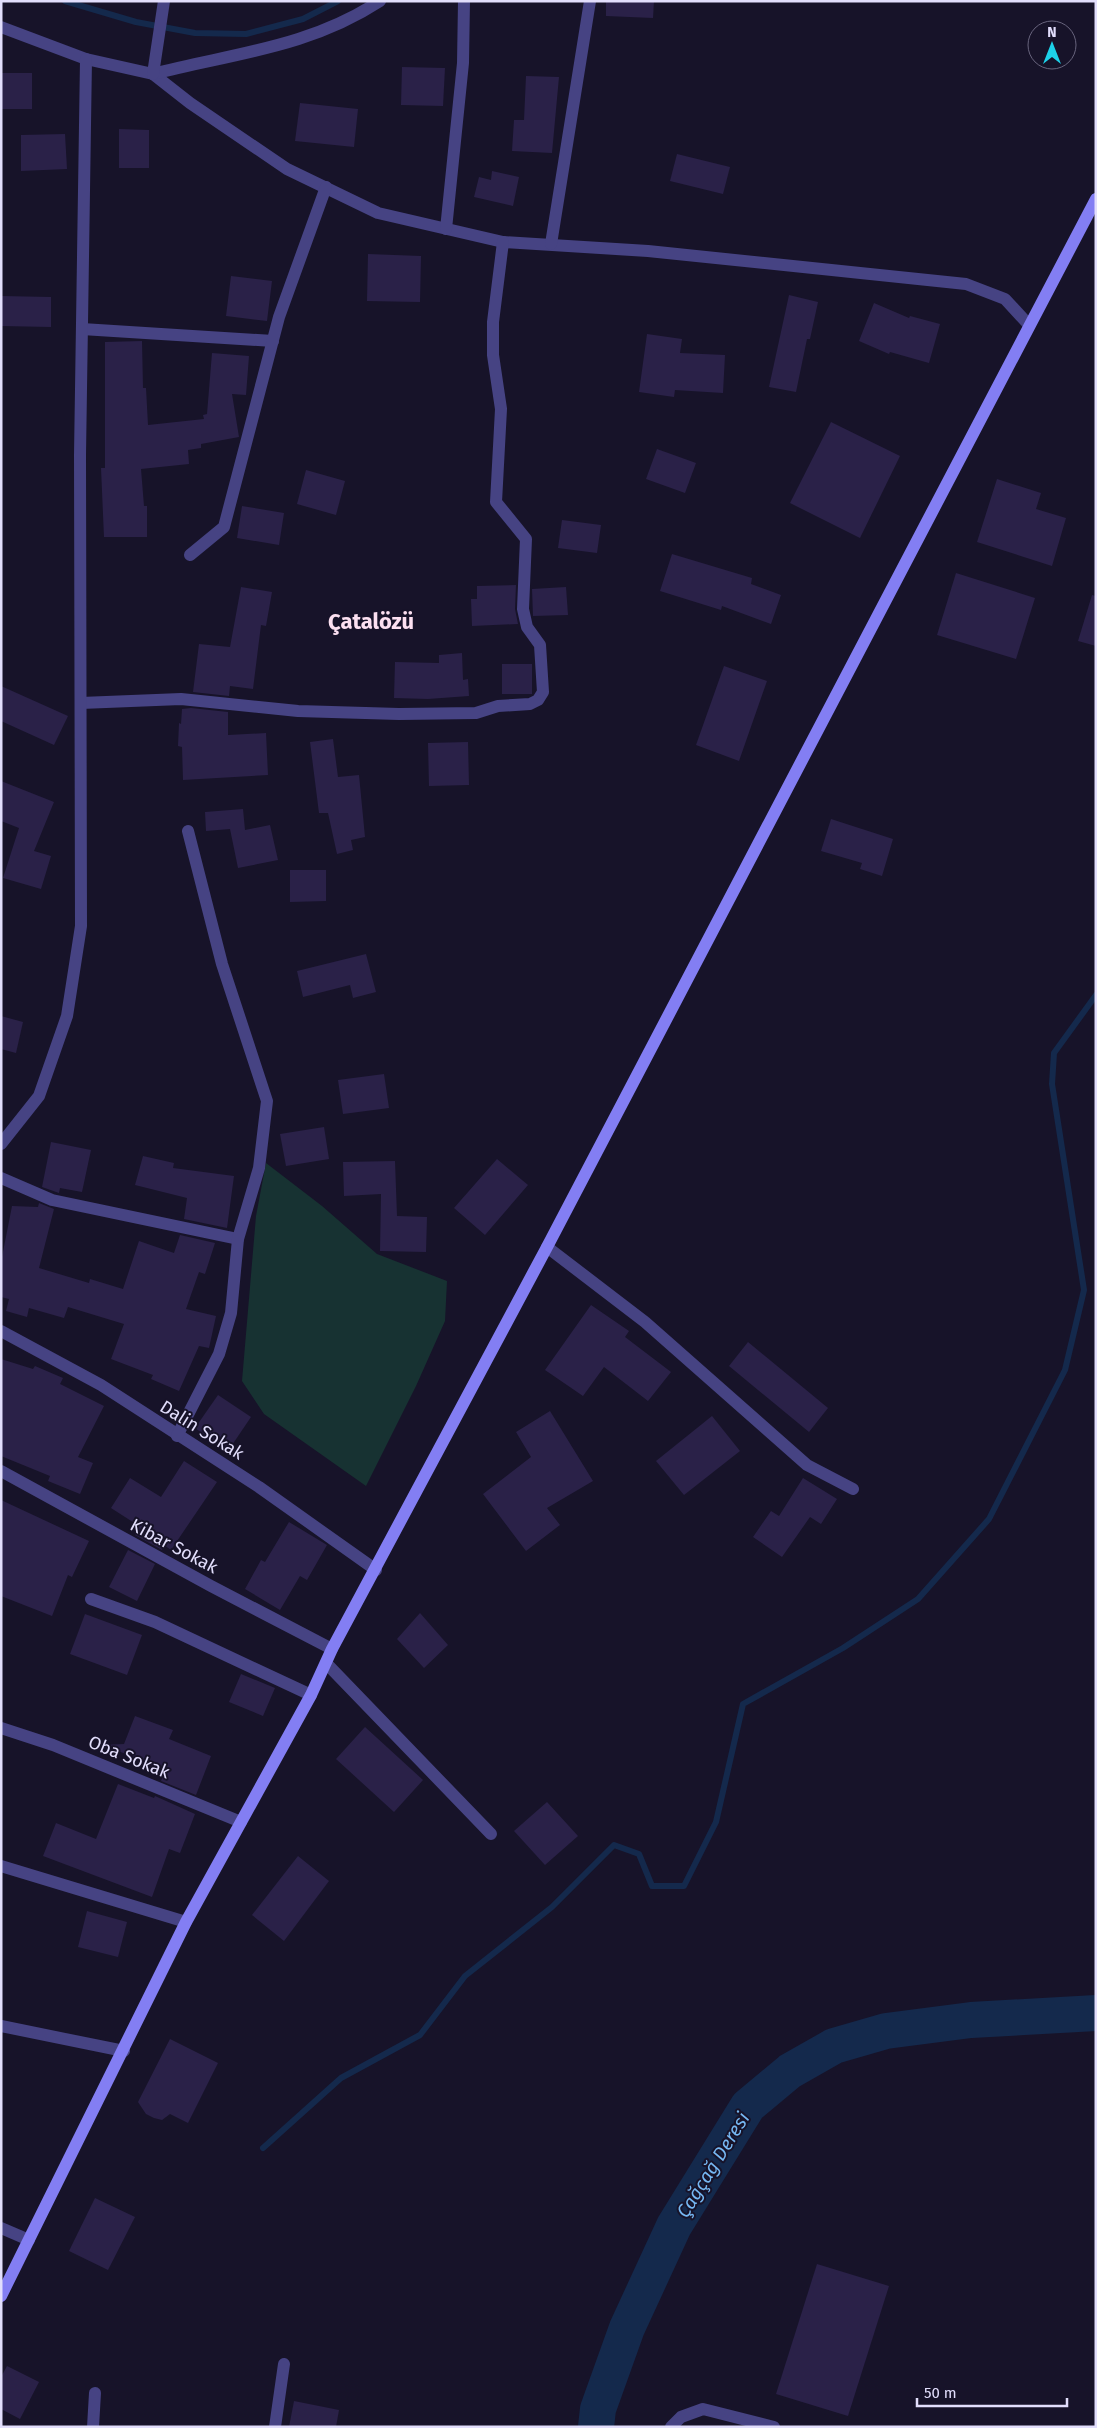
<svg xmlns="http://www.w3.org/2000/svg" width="1097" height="2428" font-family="'Fira Sans',sans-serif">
	<rect width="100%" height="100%" fill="#171329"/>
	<polygon fill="#173232" points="266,1163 322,1206 377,1254 447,1281 445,1321 416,1386 366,1486 264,1414 242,1381 256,1216"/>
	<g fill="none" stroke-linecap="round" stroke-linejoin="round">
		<g stroke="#14294c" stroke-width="6">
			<polyline points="65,1 136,22 195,33 246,34 303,19 338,1"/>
			<polyline points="263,2148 341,2078 420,2035 465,1976 552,1907 614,1845 639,1854 652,1886 684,1886 716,1822 743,1704 843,1648 918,1599 989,1519 1065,1370 1084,1290 1052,1084 1054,1053 1096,995"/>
		</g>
		<polyline stroke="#14294c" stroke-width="36" points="596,2427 598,2409 627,2328 674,2226 748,2106 790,2071 834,2046 886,2031 971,2020 1096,2013"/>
	</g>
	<g fill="#2a2148">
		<polygon points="606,1 654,1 653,18 606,16"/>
		<polygon points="402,67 445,68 443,106 401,105"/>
		<rect x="1" y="73" width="31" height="36"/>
		<polygon points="526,76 559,77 552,153 512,151 514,120 524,120"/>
		<polygon points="300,103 358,109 354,147 295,141"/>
		<polygon points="119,129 149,130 149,168 119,168"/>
		<polygon points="65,134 67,169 21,171 21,135"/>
		<polygon points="677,154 730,167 723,194 670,181"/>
		<polygon points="492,171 519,177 513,206 474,197 479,177 491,180"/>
		<polygon points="368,254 421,256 420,302 367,301"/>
		<polygon points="231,276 272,281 267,321 226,316"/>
		<polygon points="789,295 818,302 810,339 807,339 796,392 769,387"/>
		<polygon points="1,296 51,297 51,327 1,326"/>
		<polygon points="874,303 909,318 910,316 940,324 929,363 890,352 889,354 859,341"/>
		<polygon points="647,334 682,339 680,353 725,355 723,393 675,390 674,397 639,392"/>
		<polygon points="142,341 143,388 146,388 148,425 204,419 203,415 207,414 212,353 249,356 246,395 232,394 239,437 201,444 201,448 188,450 189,464 141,469 144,506 147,506 147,537 104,537 101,468 105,468 105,342"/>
		<polygon points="831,422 900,456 860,538 790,503"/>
		<polygon points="657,449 696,463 685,493 646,479"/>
		<polygon points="306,470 345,481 336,515 297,504"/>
		<polygon points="997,479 1041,493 1036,509 1066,518 1052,566 977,542"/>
		<polygon points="242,506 284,513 279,545 237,538"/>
		<polygon points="562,520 601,525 597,553 558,548"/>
		<polygon points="672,554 752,578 751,584 781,595 771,624 722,606 721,610 660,591"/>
		<polygon points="956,573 1035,598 1016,659 937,635"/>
		<polygon points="516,585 515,609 518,624 472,626 471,599 477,599 477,586"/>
		<polygon points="241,587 272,592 266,626 261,625 253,689 230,686 229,696 193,692 199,644 230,647"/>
		<polygon points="566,587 568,615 533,616 532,589"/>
		<polygon points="1092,595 1096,596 1096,646 1078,641"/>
		<polygon points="462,653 463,680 468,679 469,696 428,699 394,698 395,662 439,663 439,655"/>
		<rect x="502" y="664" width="30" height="30"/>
		<polygon points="724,666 767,681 739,761 696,745"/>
		<polygon points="1,686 68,716 54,745 1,721"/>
		<polygon points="191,708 228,712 228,735 266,733 268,775 183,780 182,747 178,746 179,723 181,724 182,709"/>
		<polygon points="333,739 338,777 359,775 365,837 351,840 353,850 337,854 328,813 319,813 310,742"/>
		<polygon points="468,742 469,785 429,786 428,743"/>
		<polygon points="1,781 54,802 34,851 51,856 41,889 3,878 19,828 1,821"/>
		<polygon points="243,809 245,830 270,825 278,860 238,868 230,829 206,831 205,812"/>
		<polygon points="831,819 893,839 882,876 860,869 862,863 821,851"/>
		<polygon points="290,870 326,870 326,901 290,902"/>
		<polygon points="366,954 376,992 353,998 350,985 303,997 297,971"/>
		<polygon points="1,1016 23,1022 16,1053 1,1049"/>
		<polygon points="384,1074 389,1108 343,1114 338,1080"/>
		<polygon points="324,1127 329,1159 286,1166 280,1134"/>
		<polygon points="51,1142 91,1150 82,1192 60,1188 59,1193 42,1187"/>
		<polygon points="143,1156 174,1163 173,1168 234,1176 227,1228 184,1219 187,1198 135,1185"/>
		<polygon points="497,1159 528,1185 485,1235 454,1208"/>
		<polygon points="395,1161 397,1216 427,1217 426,1252 380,1251 381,1194 344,1196 343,1162"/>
		<polygon points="39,1203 54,1209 39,1268 89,1283 90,1279 123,1289 139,1241 174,1253 180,1235 215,1243 205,1274 199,1272 186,1309 216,1316 209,1348 199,1346 179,1391 151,1379 153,1375 111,1359 124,1324 68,1307 64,1318 29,1308 27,1317 6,1311 9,1299 1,1297 1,1262 12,1206 38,1207"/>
		<polygon points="591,1305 629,1331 625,1337 671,1372 648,1401 604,1367 583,1396 545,1370"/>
		<polygon points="748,1342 828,1408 809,1432 729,1366"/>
		<polygon points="1,1359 33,1369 35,1366 63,1378 60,1384 104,1406 78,1457 93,1463 80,1494 48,1481 50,1476 1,1456"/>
		<polygon points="218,1395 251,1417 228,1451 195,1428"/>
		<polygon points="550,1411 593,1481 547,1508 560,1525 526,1551 483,1494 531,1457 516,1432"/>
		<polygon points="712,1416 740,1451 684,1495 656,1461"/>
		<polygon points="184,1461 217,1482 171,1550 164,1545 162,1550 135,1535 139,1526 111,1508 130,1478 161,1497"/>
		<polygon points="803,1478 837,1499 821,1524 810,1517 782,1557 753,1537 771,1511 779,1516"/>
		<polygon points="1,1500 89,1541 72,1577 68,1575 52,1616 1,1596"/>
		<polygon points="289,1522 327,1545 307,1580 300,1576 280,1610 245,1589 261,1560 265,1562"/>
		<polygon points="128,1550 155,1564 137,1601 109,1587"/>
		<polygon points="420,1613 448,1645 424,1668 397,1639"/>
		<polygon points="85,1614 142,1635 127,1675 70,1654"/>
		<polygon points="241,1674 275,1688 263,1716 229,1702"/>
		<polygon points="135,1716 173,1730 169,1739 211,1756 196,1795 161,1781 166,1769 102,1745 124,1744"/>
		<polygon points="365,1727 423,1780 394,1812 336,1759"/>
		<polygon points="118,1784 154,1798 155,1796 195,1814 180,1853 169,1849 152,1897 43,1856 56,1823 96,1839"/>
		<polygon points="547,1802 578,1836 545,1865 514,1831"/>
		<polygon points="298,1856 329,1881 284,1941 252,1915"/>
		<polygon points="87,1911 127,1922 118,1957 78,1947"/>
		<polygon points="170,2039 218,2063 188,2123 170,2114 162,2120 154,2118 146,2114 138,2102"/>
		<polygon points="95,2198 135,2217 108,2270 69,2251"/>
		<polygon points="817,2264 889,2286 848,2416 776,2394"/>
		<polygon points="7,2366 39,2382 20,2419 1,2409 1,2377"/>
		<polygon points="294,2401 339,2410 336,2427 289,2427"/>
	</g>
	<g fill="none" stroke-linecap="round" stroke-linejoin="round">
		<g stroke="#464383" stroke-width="12">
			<polyline points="1,27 86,59 153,74 190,103 287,169 378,213 503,242 648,251 966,284 1005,299 1029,325"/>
			<path d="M153 74C234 53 308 48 380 1"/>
			<polyline points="153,74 164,1"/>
			<polyline points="446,229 463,63 464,1"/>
			<polyline points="551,244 590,1"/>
			<polyline points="82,329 273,341"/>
			<polyline points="190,555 224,527 279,317 326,187"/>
			<polyline points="81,703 181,699 298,711 399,714 476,713 498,706 530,704 538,700 543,692 540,645 527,627 523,609 526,539 496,502 501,409 493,355 493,322 503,242"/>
			<polyline points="1,1144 39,1096 67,1016 81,926 80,455 86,59"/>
			<polyline points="1,1178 52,1200 238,1239"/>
			<polyline points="547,1247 645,1322 807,1465 853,1489"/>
			<polyline points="1,1331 101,1385 259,1487 376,1570"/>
			<polyline points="177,1436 219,1354 231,1313 238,1239 259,1168 267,1101 222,964 188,831"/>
			<polyline points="1,1471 211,1586 332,1649"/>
			<polyline points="91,1599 155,1622 311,1695"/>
			<polyline points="326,1663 491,1834"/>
			<polyline points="1,1728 53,1745 241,1822"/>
			<polyline points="1,1866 186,1922"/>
			<polyline points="1,2026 124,2051"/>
			<polyline points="1,2228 29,2240"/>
			<polyline points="93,2427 95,2393"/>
			<polyline points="275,2427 284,2364"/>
			<polyline points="671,2427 681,2417 703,2409 774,2427"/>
		</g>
		<polyline stroke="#837ef3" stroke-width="12" points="1,2296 186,1922 311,1695 332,1649 547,1247 1096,199"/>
	</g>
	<g text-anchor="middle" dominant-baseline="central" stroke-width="4" stroke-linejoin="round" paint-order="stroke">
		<g font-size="18" fill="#e2defc" stroke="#171329">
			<text transform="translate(202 1430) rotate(32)">Dalin Sokak</text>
			<text transform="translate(174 1546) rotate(28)">Kibar Sokak</text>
			<text transform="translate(129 1757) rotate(22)">Oba Sokak</text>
		</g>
		<g font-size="19" font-style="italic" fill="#76b7f2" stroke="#171329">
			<text transform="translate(713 2165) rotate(-58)">Çağçağ Deresi</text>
		</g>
		<g font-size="22" font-weight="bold" fill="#fce0f1" stroke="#171329">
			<text x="371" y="621">Çatalözü</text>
		</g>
	</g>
	<rect width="1097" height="2428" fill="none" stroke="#e2defc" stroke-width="5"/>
	<g transform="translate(1052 45)"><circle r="24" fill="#171329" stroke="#68647d"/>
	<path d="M0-4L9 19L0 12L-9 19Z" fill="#1dd1e9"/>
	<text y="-8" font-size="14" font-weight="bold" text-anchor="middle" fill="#e2defc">N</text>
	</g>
	<path d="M917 2398v8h150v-8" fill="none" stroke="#e2defc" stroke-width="2.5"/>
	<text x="924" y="2398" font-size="15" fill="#e2defc" stroke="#171329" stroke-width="4" paint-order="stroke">50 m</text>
</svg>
